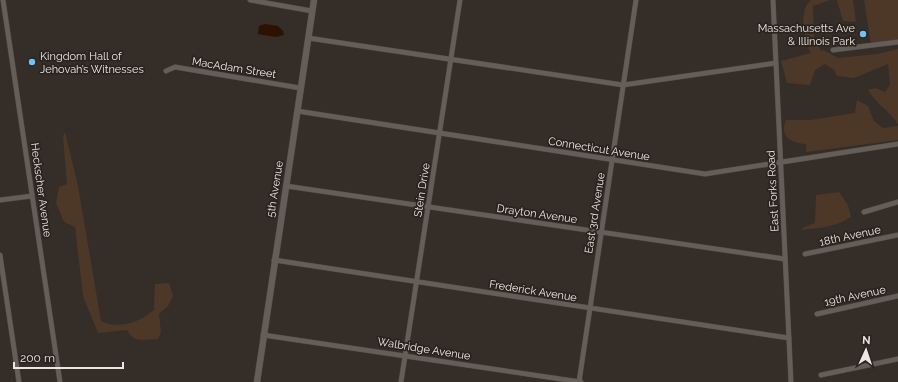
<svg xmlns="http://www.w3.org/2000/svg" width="898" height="382" font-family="Raleway,sans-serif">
	<rect width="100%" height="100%" fill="#342d28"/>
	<g fill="#4d3827">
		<path d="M811 0H830L813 6 814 38 821 51 823 50 838 58 877 54 898 49V124C889 110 877 105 868 90L876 88 885 92 890 85 888 64 854 78 837 76 834 70 825 64 815 70 810 85 787 83 781 61 811 53C804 41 798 10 811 0Z"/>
		<polygon points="837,0 853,0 856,22 843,21"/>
		<polygon points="864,0 898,0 898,41 871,44"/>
		<path d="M857 100 868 106 874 121 883 128 898 126V140L806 152V144C791 143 779 137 786 120H811L855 113Z"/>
		<path d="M65 132 78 186 101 321C119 330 140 322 154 310L155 284 169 283 173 296 168 306 159 314 161 332 158 339C144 339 134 344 127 330L98 333 83 296 75 227 64 222 56 203 59 187 67 184 63 137Z"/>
		<path d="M839 192 848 205 851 217C837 227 818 228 801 230L804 227 815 223 816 195Z"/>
	</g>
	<polygon fill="#2b1300" points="265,24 278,26 283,31 284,35 276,37 258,34 259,26"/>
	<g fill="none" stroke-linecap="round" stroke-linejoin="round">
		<defs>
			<g id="street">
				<polyline points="3,0 60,382"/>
				<polyline points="250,0 312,11"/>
				<polyline points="773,0 791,382"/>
				<polyline points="308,38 623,85 776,63"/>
				<polyline points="833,50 898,42"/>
				<polyline points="166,71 175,67 300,88"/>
				<polyline points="297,111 705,174 898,144"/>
				<polyline points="286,186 785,259"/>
				<polyline points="0,200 32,196"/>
				<polyline points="864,212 898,202"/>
				<polyline points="805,254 898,235"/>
				<polyline points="0,255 19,382"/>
				<polyline points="274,260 789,338"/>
				<polyline points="817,314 898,296"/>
				<polyline points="263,335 581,382"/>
				<polyline points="821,375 898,359"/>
				<polyline points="401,382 460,0"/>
				<polyline points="579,382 636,0"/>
			</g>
			<polyline id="secondary" points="257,382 314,0"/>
		</defs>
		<use href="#street" stroke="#514c47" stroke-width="5.5"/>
		<use href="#secondary" stroke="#514c47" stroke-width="7"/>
		<use href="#street" stroke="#655e58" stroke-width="4.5"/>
		<use href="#secondary" stroke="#655e58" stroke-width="6"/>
	</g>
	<g fill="#72c1f5" stroke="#2a231e" stroke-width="1.5">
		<circle cx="863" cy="34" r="4"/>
		<circle cx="32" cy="62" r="4"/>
	</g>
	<g text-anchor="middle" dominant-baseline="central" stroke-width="3.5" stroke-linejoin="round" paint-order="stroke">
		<g font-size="11" fill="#ebe7e3" stroke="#2a231e" text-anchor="end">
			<text x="855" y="28">Massachusetts Ave<tspan x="855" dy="13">&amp; Illinois Park</tspan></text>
			<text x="40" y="56" text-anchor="start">Kingdom Hall of<tspan x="40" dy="13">Jehovah’s Witnesses</tspan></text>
		</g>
		<g font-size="11" fill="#ebe7e3" stroke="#2a231e">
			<text transform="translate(234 68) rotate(9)">MacAdam Street</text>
			<text transform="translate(599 149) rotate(9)">Connecticut Avenue</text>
			<text transform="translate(275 189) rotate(-81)">5th Avenue</text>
			<text transform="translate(41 190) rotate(82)">Heckscher Avenue</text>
			<text transform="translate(422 190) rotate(-81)">Stein Drive</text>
			<text transform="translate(773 191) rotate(-93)">East Forks Road</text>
			<text transform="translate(595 213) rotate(-81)">East 3rd Avenue</text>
			<text transform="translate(537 214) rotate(8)">Drayton Avenue</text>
			<text transform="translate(850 236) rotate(-12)">18th Avenue</text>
			<text transform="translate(533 291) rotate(9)">Frederick Avenue</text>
			<text transform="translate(855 296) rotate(-12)">19th Avenue</text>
			<text transform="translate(424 349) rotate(9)">Walbridge Avenue</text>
		</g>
	</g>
	<g transform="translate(866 350) rotate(3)" stroke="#2a231e" stroke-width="3" paint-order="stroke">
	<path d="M0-3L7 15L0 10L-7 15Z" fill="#ebe7e3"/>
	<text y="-6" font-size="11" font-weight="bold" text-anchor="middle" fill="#ebe7e3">N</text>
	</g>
	<path d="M14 362v6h109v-6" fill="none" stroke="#ebe7e3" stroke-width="2"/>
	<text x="20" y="362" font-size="12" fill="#ebe7e3" stroke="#2a231e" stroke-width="3" paint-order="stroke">200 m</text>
</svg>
